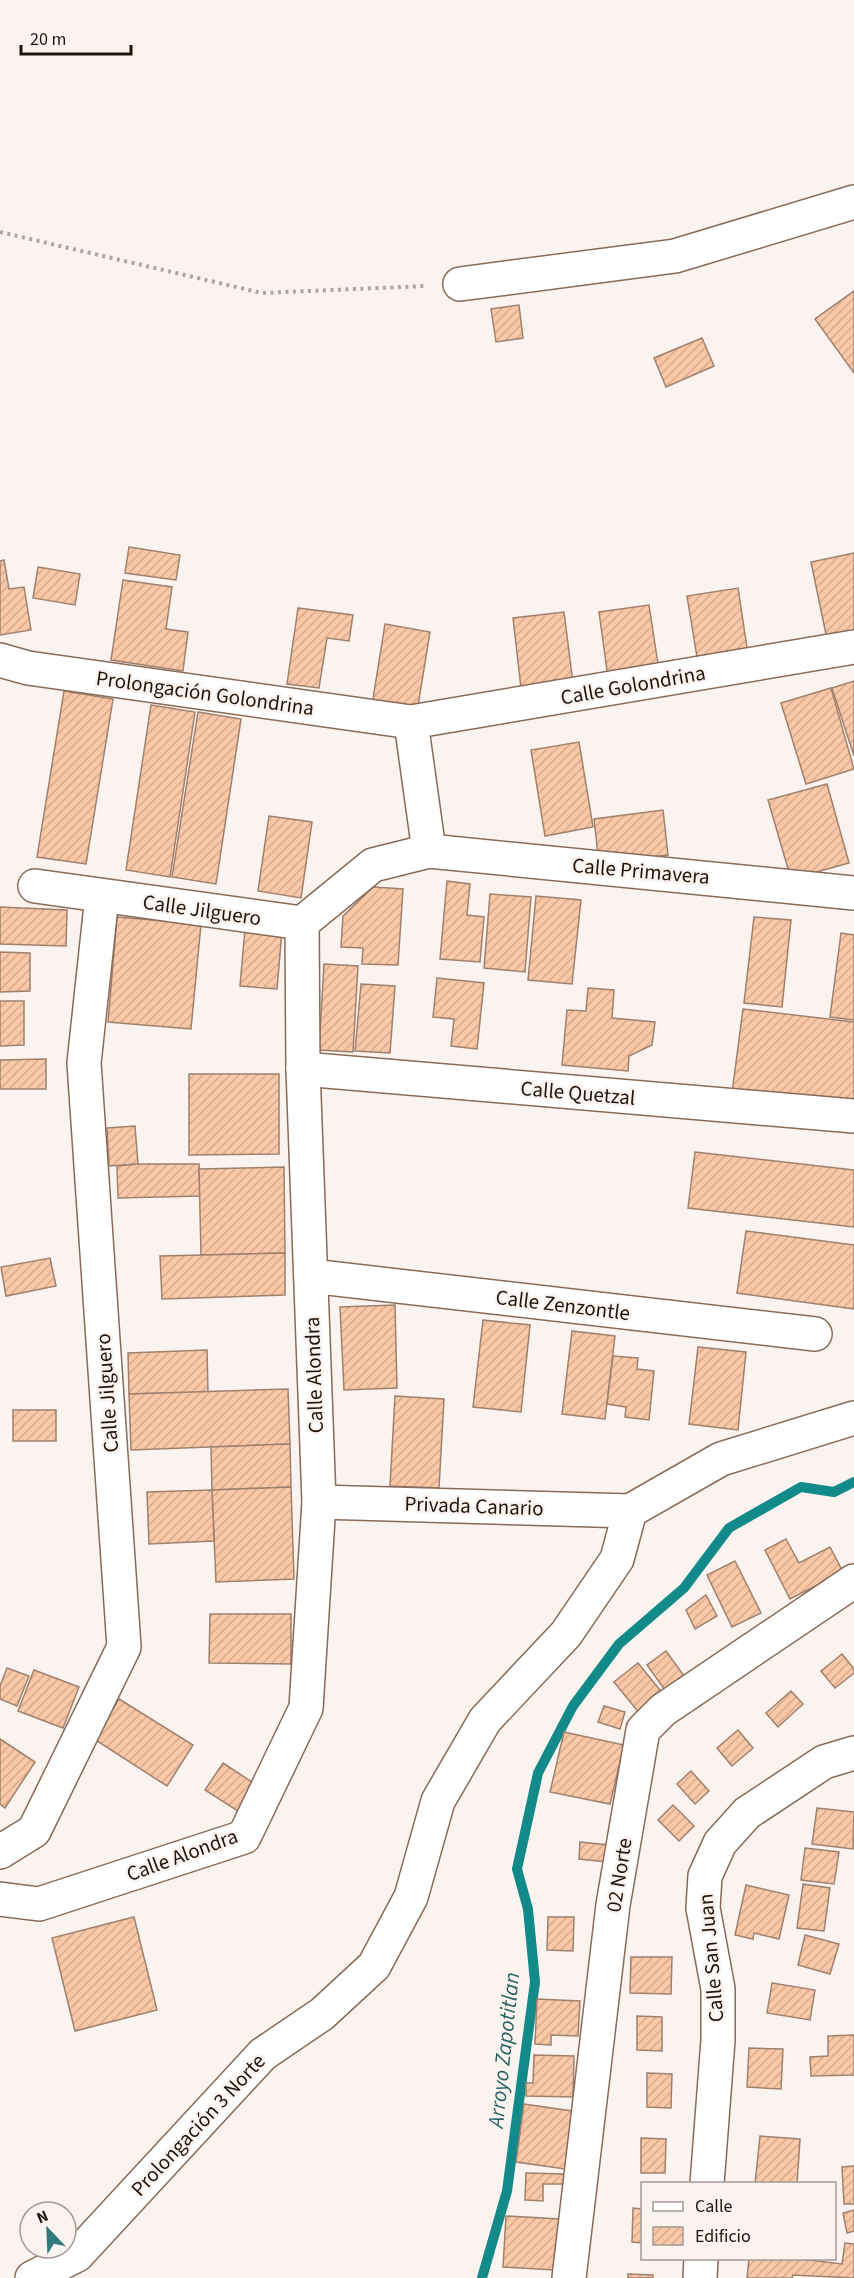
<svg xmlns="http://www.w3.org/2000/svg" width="854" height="2278" font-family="'Source Sans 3',sans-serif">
	<defs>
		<pattern id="building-hatch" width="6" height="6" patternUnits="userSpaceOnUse" patternTransform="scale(1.5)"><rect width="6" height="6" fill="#fbc8a7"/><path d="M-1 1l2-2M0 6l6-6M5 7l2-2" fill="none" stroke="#d7ab8f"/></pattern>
	</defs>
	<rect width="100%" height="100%" fill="#faf3ef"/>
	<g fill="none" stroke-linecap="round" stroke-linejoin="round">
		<polyline stroke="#118a89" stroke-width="10" points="482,2278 507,2191 535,1982 528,1909 517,1869 538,1773 573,1706 619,1644 684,1588 729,1528 801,1487 834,1492 854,1482"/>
	</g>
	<g fill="url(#building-hatch)" stroke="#9f816e" stroke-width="1.5">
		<polygon points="854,291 854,373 815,319"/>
		<polygon points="519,305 523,338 496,342 491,309"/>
		<polygon points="702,338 714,366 666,387 654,358"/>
		<polygon points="129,547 180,555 176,580 125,573"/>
		<polygon points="854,553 854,633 827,639 811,562"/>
		<polygon points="4,560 9,589 24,587 31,630 0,635 0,561"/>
		<polygon points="38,567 80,574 75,605 33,598"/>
		<polygon points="123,580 172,587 166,629 188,632 183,671 111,660"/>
		<polygon points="738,588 749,661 699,669 687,596"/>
		<polygon points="649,605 660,677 609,685 599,612"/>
		<polygon points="298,608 353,615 349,641 327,638 319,688 287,684"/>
		<polygon points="564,612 574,691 522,697 513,618"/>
		<polygon points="385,624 430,632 417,712 372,705"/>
		<polygon points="854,681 854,756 832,688"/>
		<polygon points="831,688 854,769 806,784 781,703"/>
		<polygon points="64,691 113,699 86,864 37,857"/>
		<polygon points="151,705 195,712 170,877 126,870"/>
		<polygon points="198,712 241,719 216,884 172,877"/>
		<polygon points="579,742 593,827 545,836 531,750"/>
		<polygon points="827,784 849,863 791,879 768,800"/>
		<polygon points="663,810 668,855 599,863 594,819"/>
		<polygon points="269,816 312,822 301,898 258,891"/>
		<polygon points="447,881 470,884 467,915 484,917 480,962 440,959"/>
		<polygon points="373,887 403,889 398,965 362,964 363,948 341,947 343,916"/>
		<polygon points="490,894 531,897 525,972 484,968"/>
		<polygon points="536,896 581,900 572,984 528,980"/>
		<polygon points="0,907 67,910 66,946 0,944"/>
		<polygon points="117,917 201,924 191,1029 108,1022"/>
		<polygon points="754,917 791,920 782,1007 744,1003"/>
		<polygon points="245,929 282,931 277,989 240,986"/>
		<polygon points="841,933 854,935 854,1020 830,1017"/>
		<polygon points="0,952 30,953 30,991 0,992"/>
		<polygon points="324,964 358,966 353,1052 319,1050"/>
		<polygon points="437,978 484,983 477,1049 451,1046 454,1019 433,1017"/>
		<polygon points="361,984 395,986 390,1053 355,1051"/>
		<polygon points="588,988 614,990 612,1018 655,1022 652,1045 629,1056 628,1071 562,1065 567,1010 586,1011"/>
		<polygon points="0,1001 24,1001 24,1045 0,1046"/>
		<polygon points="743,1009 854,1022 854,1108 732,1093"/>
		<polygon points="46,1059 46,1089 0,1089 0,1060"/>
		<polygon points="189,1074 279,1074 279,1154 189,1155"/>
		<polygon points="135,1126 138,1164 109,1166 107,1128"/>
		<polygon points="695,1152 854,1170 854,1227 688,1208"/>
		<polygon points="138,1164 199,1164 200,1196 118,1198 117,1166"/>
		<polygon points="284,1167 285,1253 201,1255 199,1169"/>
		<polygon points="746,1231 854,1245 854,1309 737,1293"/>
		<polygon points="285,1253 285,1295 162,1299 160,1256"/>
		<polygon points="50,1258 56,1286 6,1296 1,1267"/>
		<polygon points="395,1305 397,1388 344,1390 340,1307"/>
		<polygon points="483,1320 530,1325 521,1412 473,1407"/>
		<polygon points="572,1331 615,1336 605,1419 562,1414"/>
		<polygon points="698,1347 746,1352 738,1430 689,1424"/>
		<polygon points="207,1350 208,1392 129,1394 128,1353"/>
		<polygon points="613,1356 638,1358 637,1369 654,1371 649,1420 625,1417 626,1407 607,1404"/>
		<polygon points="288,1389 290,1444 131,1450 129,1394"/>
		<polygon points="395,1396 444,1399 439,1488 390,1486"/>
		<rect x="13" y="1410" width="43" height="31"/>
		<polygon points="290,1444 291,1487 212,1490 211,1447"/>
		<polygon points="291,1487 294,1579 216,1582 212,1490"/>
		<polygon points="212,1490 214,1541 149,1544 147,1492"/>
		<polygon points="786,1539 799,1563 830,1547 843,1572 790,1599 765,1550"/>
		<polygon points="735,1561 761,1613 732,1627 707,1575"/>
		<polygon points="706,1595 717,1616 695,1629 686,1610"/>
		<polygon points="210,1614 291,1614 291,1664 209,1663"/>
		<polygon points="666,1651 687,1680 667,1693 647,1665"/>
		<polygon points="842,1654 854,1669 854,1673 835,1688 821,1671"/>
		<polygon points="638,1663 664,1695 640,1714 614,1682"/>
		<polygon points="7,1668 29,1676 17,1706 0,1699 0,1686"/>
		<polygon points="34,1670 79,1687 63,1728 18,1711"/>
		<polygon points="791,1691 803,1704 778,1727 766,1713"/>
		<polygon points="119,1699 193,1745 167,1786 94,1739"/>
		<polygon points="604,1706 625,1712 620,1729 598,1722"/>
		<polygon points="738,1730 753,1748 732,1766 717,1748"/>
		<polygon points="564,1732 624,1745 610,1804 550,1792"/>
		<polygon points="0,1739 35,1762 5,1808 0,1804"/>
		<polygon points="223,1763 258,1786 241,1813 205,1790"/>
		<polygon points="691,1771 709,1791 695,1804 677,1784"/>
		<polygon points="673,1805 694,1826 679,1841 658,1820"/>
		<polygon points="817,1808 854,1812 853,1849 812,1844"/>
		<polygon points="580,1842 608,1845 607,1862 579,1859"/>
		<polygon points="805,1848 839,1852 834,1884 801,1880"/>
		<polygon points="803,1884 830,1888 824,1931 797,1928"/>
		<polygon points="746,1885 789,1895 779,1939 754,1933 753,1939 735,1935"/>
		<polygon points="134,1917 157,2010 75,2031 52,1938"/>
		<polygon points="548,1917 574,1917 573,1951 547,1950"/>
		<polygon points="805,1935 839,1944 830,1974 798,1965"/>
		<polygon points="631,1957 672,1957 671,1994 630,1993"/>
		<polygon points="772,1983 815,1990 810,2020 767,2013"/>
		<polygon points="537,1999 580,2001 578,2036 551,2035 551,2045 535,2044"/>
		<polygon points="637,2016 662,2017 662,2051 637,2050"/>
		<polygon points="854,2035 854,2075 811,2076 810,2057 828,2056 828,2036"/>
		<polygon points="749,2048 783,2049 781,2089 747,2087"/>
		<polygon points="534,2055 574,2056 573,2097 526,2096 526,2083 533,2083"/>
		<polygon points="647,2073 672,2074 671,2108 647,2107"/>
		<polygon points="524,2104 579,2112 572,2170 516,2162"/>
		<polygon points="760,2136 800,2139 797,2184 755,2184"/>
		<polygon points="641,2138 666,2139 665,2173 641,2173"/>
		<polygon points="854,2166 854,2204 844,2204 842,2167"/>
		<polygon points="526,2173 564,2174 563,2184 543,2184 543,2201 525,2200"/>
		<polygon points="633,2208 642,2209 642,2243 632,2242"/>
		<polygon points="854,2210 854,2231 847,2233 843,2213"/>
		<polygon points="506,2216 559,2219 555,2270 503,2267"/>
		<polygon points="845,2243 854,2244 854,2278 793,2275 792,2278 747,2278 749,2258 792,2258 842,2264"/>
		<polygon points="628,2274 653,2275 653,2278 628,2278"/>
	</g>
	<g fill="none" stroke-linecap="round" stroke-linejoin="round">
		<defs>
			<g id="minor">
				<polyline points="460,284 675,256 854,202"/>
				<polyline points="0,660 28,668 411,722 854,647"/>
				<polyline points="411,722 429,851"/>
				<polyline points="35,886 302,923"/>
				<polyline points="302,923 373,865 429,851 854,893"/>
				<polyline points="303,1069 854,1116"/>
				<polyline points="311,1276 815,1334"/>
				<polyline points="319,1502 630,1511"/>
				<polyline points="630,1511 721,1459 854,1418"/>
				<polyline points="0,1852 34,1831 124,1647 84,1063 102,896"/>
				<polyline points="0,1899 39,1904 244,1837 306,1708 319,1502 303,1069 302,923"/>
				<polyline points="707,2184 718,2040 718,1989 703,1908 705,1876 720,1843 747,1813 824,1762 854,1753"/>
				<polyline points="32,2278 77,2255 263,2054 322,2014 374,1966 411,1897 438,1801 485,1720 566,1634 617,1559 630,1511"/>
				<polyline points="569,2278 613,1905 643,1730 663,1710 854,1581"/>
				<polyline points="700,2278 701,2258"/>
			</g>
		</defs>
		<use href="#minor" stroke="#886b59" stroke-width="36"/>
		<polyline stroke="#aea5a0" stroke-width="4" stroke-dasharray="3 4.5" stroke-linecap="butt" points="0,232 262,293 426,286"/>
		<use href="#minor" stroke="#fff" stroke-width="33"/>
	</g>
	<g text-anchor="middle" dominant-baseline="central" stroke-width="5" stroke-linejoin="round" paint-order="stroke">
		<g font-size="21" fill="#20150d" stroke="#faf3ef">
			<text transform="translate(633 685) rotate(-10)">Calle Golondrina</text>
			<text transform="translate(205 693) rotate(8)">Prolongación Golondrina</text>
			<text transform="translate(641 871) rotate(5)">Calle Primavera</text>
			<text transform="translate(202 910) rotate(8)">Calle Jilguero</text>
			<text transform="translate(578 1093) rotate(5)">Calle Quetzal</text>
			<text transform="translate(563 1305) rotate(7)">Calle Zenzontle</text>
			<text transform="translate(314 1375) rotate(-92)">Calle Alondra</text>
			<text transform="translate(107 1393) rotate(-94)">Calle Jilguero</text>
			<text transform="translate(474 1506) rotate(2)">Privada Canario</text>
			<text transform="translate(182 1855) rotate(-20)">Calle Alondra</text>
			<text transform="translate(619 1875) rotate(-81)">02 Norte</text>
			<text transform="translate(711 1958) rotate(-95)">Calle San Juan</text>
			<text transform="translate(198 2125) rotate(-47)">Prolongación 3 Norte</text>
		</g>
		<g font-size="22" font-style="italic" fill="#276263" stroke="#faf3ef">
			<text transform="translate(504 2050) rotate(-84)">Arroyo Zapotitlan</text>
		</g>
	</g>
	<rect x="641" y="2182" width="195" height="78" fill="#faf3ef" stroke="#a39a95" stroke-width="1.5"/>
	<rect x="653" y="2202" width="30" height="9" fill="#ffffff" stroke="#a39a95" stroke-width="1.5"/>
	<text x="695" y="2212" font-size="18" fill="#20150d">Calle</text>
	<rect x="653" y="2227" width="30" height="18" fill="url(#building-hatch)" stroke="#a39a95" stroke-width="1.5"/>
	<text x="695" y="2242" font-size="18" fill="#20150d">Edificio</text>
	<g transform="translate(48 2230) rotate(337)"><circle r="28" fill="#faf3ef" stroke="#a39a95" stroke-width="1.5"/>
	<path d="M0-4.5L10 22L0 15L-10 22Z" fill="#317a7b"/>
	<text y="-9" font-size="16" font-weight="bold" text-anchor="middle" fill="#20150d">N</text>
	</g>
	<path d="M21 45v9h110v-9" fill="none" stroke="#20150d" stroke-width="3"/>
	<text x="30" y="45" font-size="18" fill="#20150d" stroke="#faf3ef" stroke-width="4.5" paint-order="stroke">20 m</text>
</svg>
